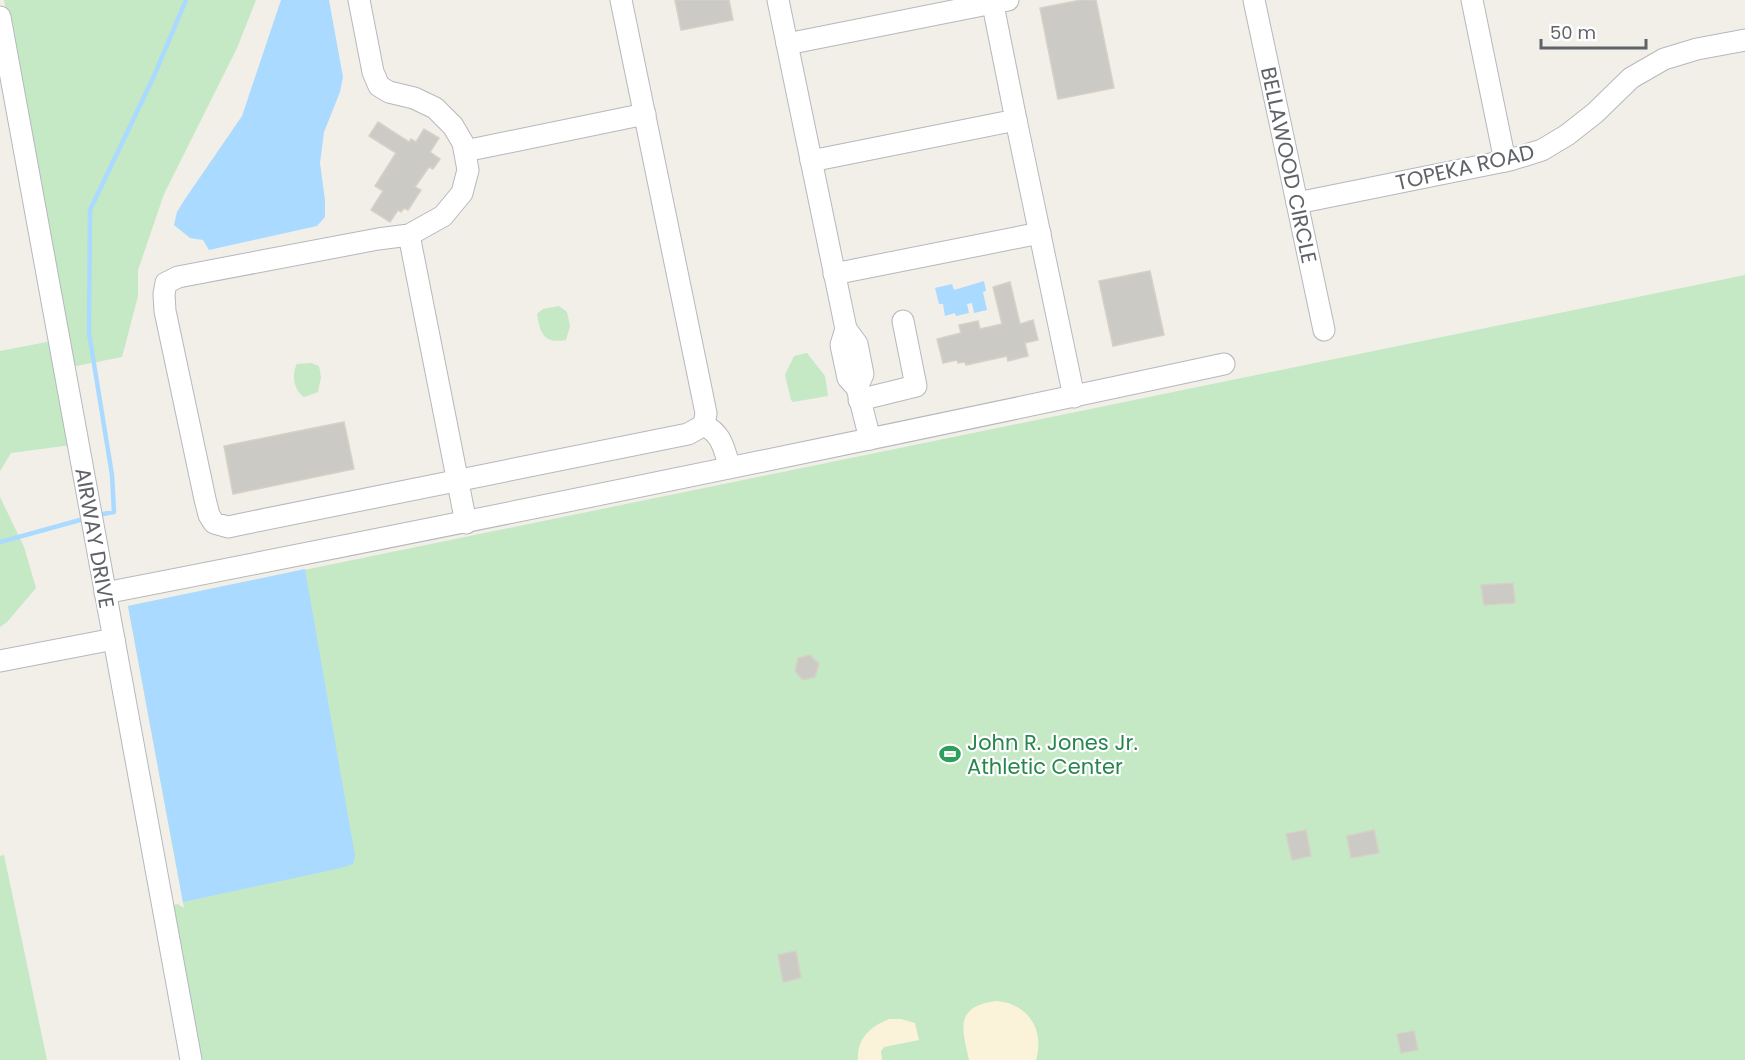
<svg xmlns="http://www.w3.org/2000/svg" width="1745" height="1060" font-family="Poppins,sans-serif">
	<rect width="100%" height="100%" fill="#f1efe8"/>
	<g fill="#c5e8c5">
		<polygon points="4,0 256,0 237,48 164,194 138,270 138,296 122,357 71,367"/>
		<polygon points="1745,275 1745,1060 198,1060 170,906 178,904 184,908 128,606"/>
		<path d="M559 306 567 312 570 326 566 340C544 344 540 334 537 314L543 309Z"/>
		<polygon points="52,341 71,445 11,453 0,471 0,351"/>
		<polygon points="807,353 825,376 828,396 793,402 791,400 785,375 794,356"/>
		<path d="M311 363 319 366 321 377 318 392 304 397C294 391 291 374 297 364Z"/>
		<polygon points="0,497 24,547 36,588 7,622 0,627"/>
		<polygon points="4,855 47,1060 0,1060 0,856"/>
	</g>
	<g fill="#fbf3d9">
		<path d="M996 1001C1028 1003 1045 1030 1036 1060H969C962 1028 954 1007 996 1001Z"/>
		<path d="M889 1019H901L915 1023 919 1040 884 1047 881 1051 882 1060H858C857 1038 870 1027 889 1019Z"/>
	</g>
	<g fill="#aadaff">
		<polygon points="281,0 329,0 343,77 340,92 324,132 320,163 325,200 325,217 317,226 209,250 203,240 190,238 174,225 177,212 185,199 242,116"/>
		<polygon points="984,281 986,291 983,292 987,310 974,313 972,303 967,304 969,313 956,316 955,313 945,316 943,304 939,304 935,288 952,284 954,290"/>
		<polygon points="305,569 355,856 353,864 341,868 183,902 128,606"/>
	</g>
	<g fill="none" stroke-linecap="round" stroke-linejoin="round">
		<g stroke="#aadaff" stroke-width="4.5">
			<polyline points="103,514 114,512 112,475 89,333 90,210 154,76 186,0"/>
			<polyline points="0,542 80,520"/>
		</g>
	</g>
	<g fill="#cccac5" stroke="#d6d1c6" stroke-width="1.5">
		<polygon points="675,0 729,0 733,20 681,30"/>
		<polygon points="1081,0 1096,0 1114,88 1058,99 1040,8"/>
		<polygon points="378,122 409,142 411,139 416,142 424,129 439,138 430,152 440,159 433,169 429,167 415,187 421,190 408,210 404,208 401,212 398,210 390,222 371,210 383,191 375,186 396,153 369,136"/>
		<polygon points="1150,271 1164,335 1113,346 1099,281"/>
		<polygon points="1010,282 1020,324 1033,320 1038,340 1025,343 1028,356 1008,361 1007,356 966,365 965,362 958,363 957,360 943,363 937,339 961,333 959,325 978,321 980,329 1002,324 993,287"/>
		<polygon points="344,422 354,469 233,494 224,446"/>
		<polygon points="1513,583 1515,603 1484,605 1481,585"/>
		<polygon points="810,655 819,664 815,677 803,680 795,671 798,658"/>
		<polygon points="1306,830 1311,856 1292,860 1286,834"/>
		<polygon points="1374,830 1379,853 1351,858 1347,836"/>
		<polygon points="796,951 801,978 783,982 778,955"/>
		<polygon points="1414,1031 1418,1050 1401,1053 1397,1034"/>
	</g>
	<g fill="none" stroke-linecap="round" stroke-linejoin="round">
		<defs>
			<g id="minor">
				<polyline points="359,0 373,72 379,86 389,92 414,98 435,108 453,126 463,143 468,170 462,193 443,216 409,235 378,239 178,277 166,283 164,294 165,311 205,499 209,515 214,523 228,527 247,523 688,434 704,425 706,413 621,0"/>
				<polyline points="778,0 846,329"/>
				<polyline points="1254,0 1324,330"/>
				<polyline points="1472,0 1505,161"/>
				<polyline points="0,17 191,1060"/>
				<polyline points="787,44 1008,0"/>
				<polyline points="1016,120 1074,397"/>
				<polyline points="465,151 645,114"/>
				<polyline points="811,161 1016,120 992,0"/>
				<polyline points="1297,203 1510,160 1542,150 1567,135 1595,113 1631,78 1664,59 1697,49 1745,40"/>
				<polyline points="409,235 466,523"/>
				<polyline points="834,274 1040,233"/>
				<polyline points="857,388 863,374 857,344 846,329 841,345 848,378 857,388 870,439"/>
				<polyline points="859,400 916,386 903,321"/>
				<path d="M704 425C723 435 723 448 730 467"/>
				<path d="M105 593C479 520 852 444 1224 364"/>
				<polyline points="0,661 114,639"/>
			</g>
		</defs>
		<use href="#minor" stroke="#b5b8bc" stroke-width="23"/>
		<use href="#minor" stroke="#fff" stroke-width="21"/>
	</g>
	<defs>
		<symbol id="stadium-bare" viewBox="-9 -9 18 18"><path d="M0-5a6.5 5 0 1 0 0 10a6.5 5 0 1 0 0-10ZM-3.5-1.8h7v3.6h-7Z" fill="#2e9e5b" stroke="#fff" stroke-width="2.5" paint-order="stroke"/></symbol>
	</defs>
	<g fill-rule="evenodd">
		<use href="#stadium-bare" x="935" y="739" width="30" height="30"/>
	</g>
	<g text-anchor="middle" dominant-baseline="central" stroke-width="4.5" stroke-linejoin="round" paint-order="stroke">
		<g font-size="21" fill="#5f6368" stroke="#fff">
			<text transform="translate(1289 165) rotate(78)">BELLAWOOD CIRCLE</text>
			<text transform="translate(1465 167) rotate(-13)">TOPEKA ROAD</text>
			<text transform="translate(95 538) rotate(80)">AIRWAY DRIVE</text>
		</g>
		<g font-size="21" fill="#27864d" stroke="#fff" text-anchor="start">
			<text x="967" y="742">John R. Jones Jr.<tspan x="967" dy="24">Athletic Center</tspan></text>
		</g>
	</g>
	<path d="M1541 39v9h105v-9" fill="none" stroke="#5f6368" stroke-width="3"/>
	<text x="1550" y="39" font-size="18" fill="#5f6368" stroke="#ffffff" stroke-width="4.5" paint-order="stroke">50 m</text>
</svg>
